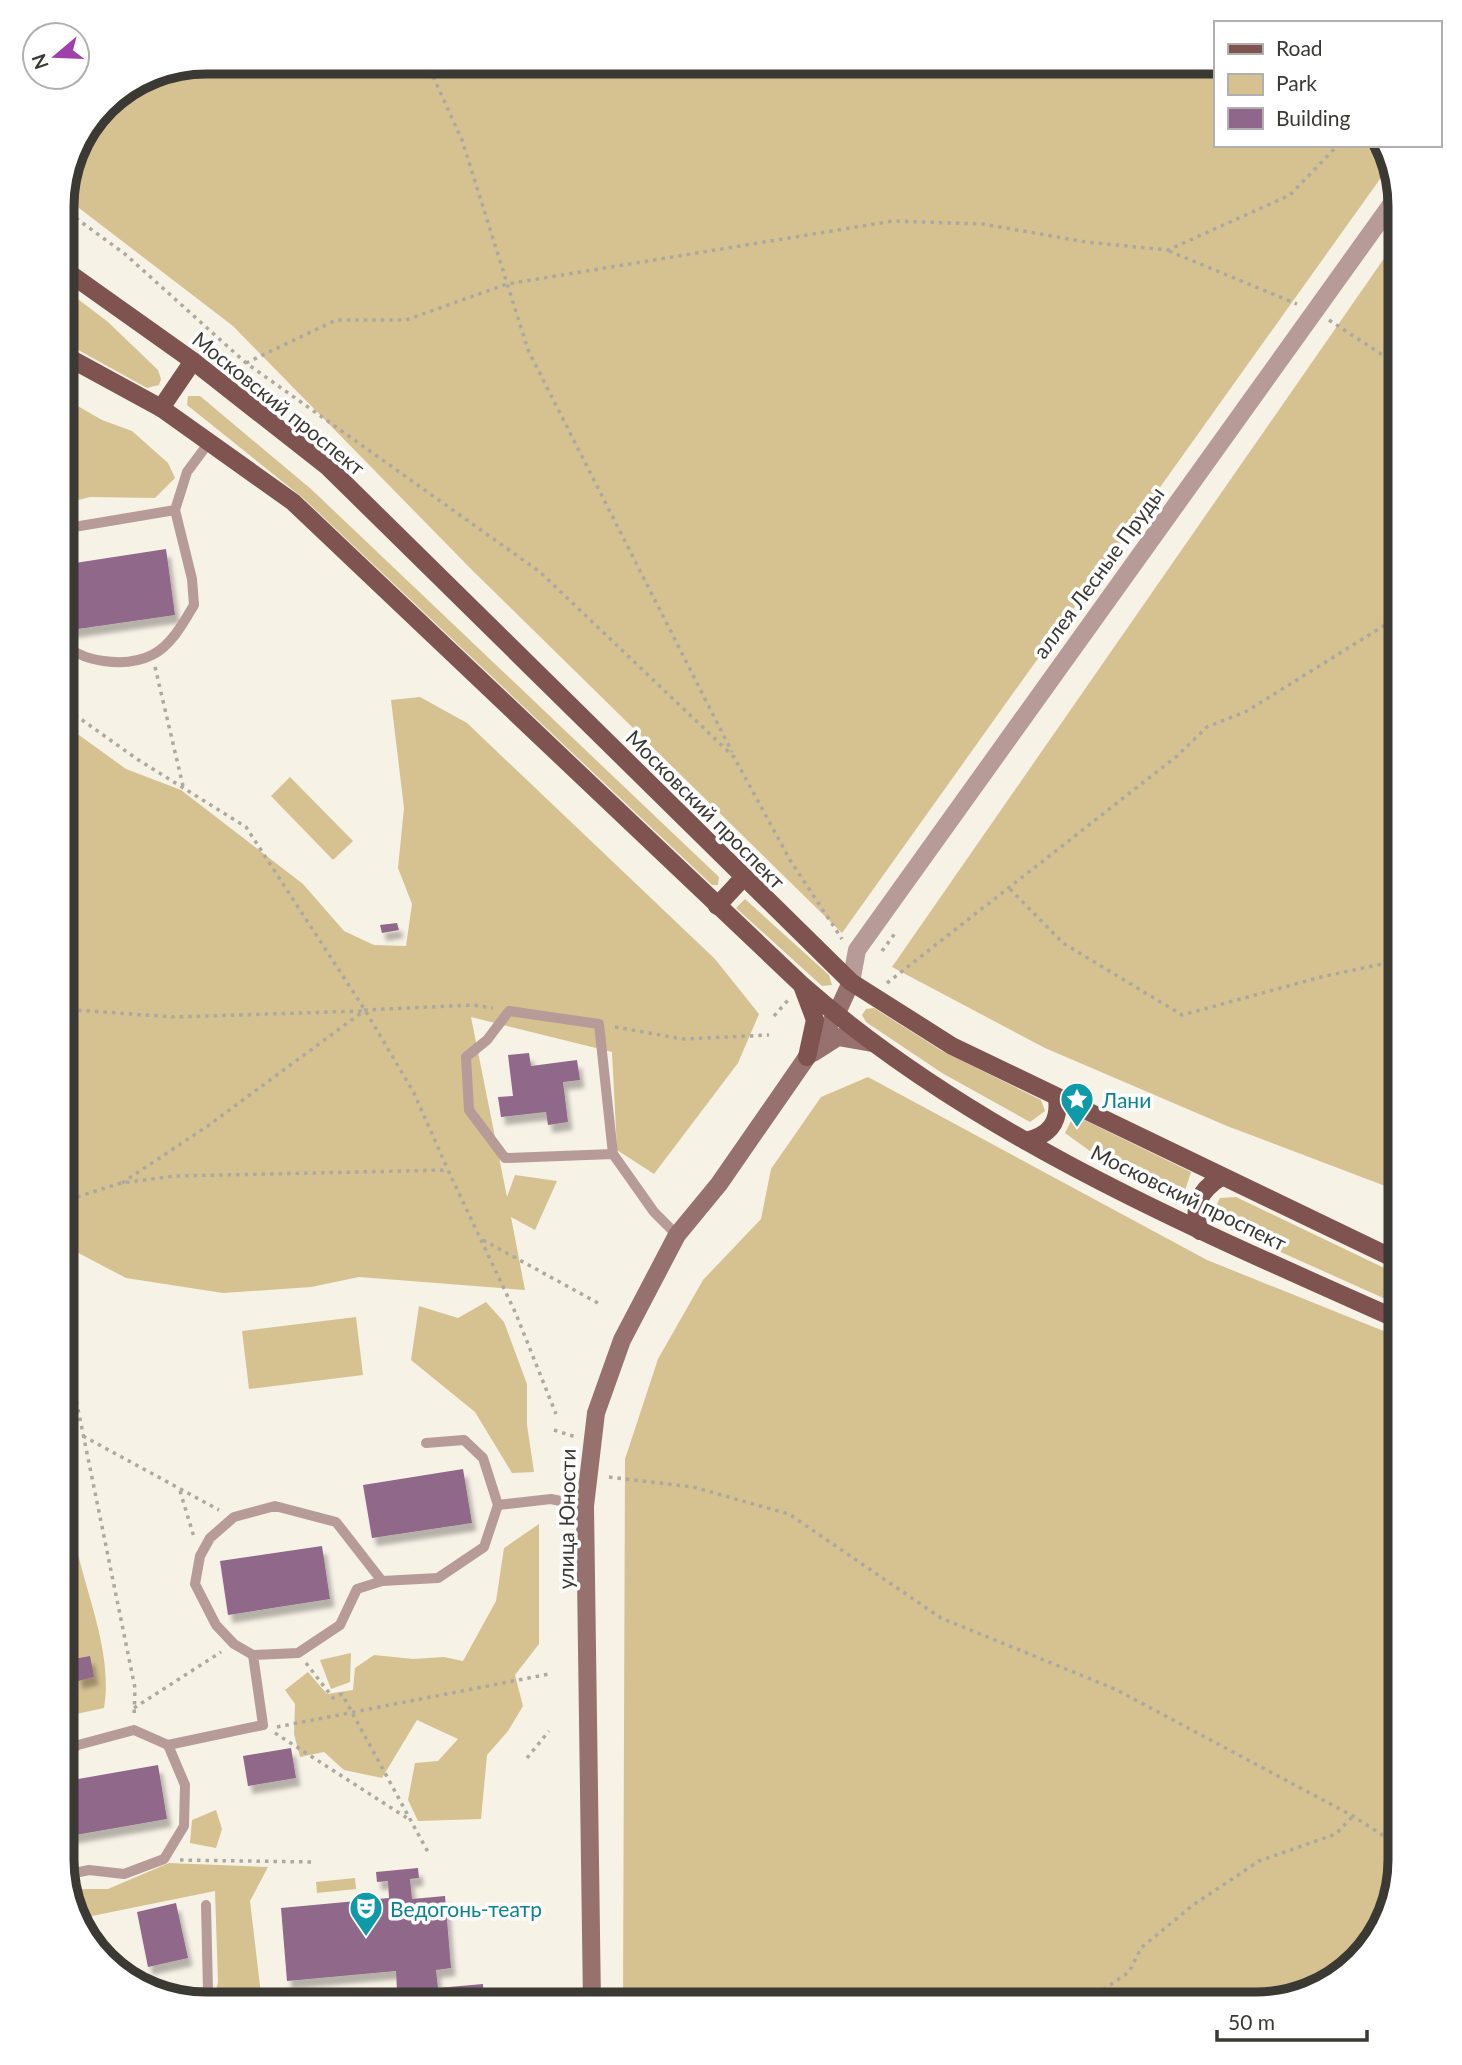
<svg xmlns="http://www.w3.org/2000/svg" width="1462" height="2065" font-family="Lato,sans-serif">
	<defs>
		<filter id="shadow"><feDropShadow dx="4.5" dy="8" stdDeviation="2" flood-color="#0004"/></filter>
	</defs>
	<rect width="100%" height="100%" fill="#f7f2e6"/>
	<g fill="#d6c190">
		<polygon points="205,61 1215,62 1215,145 1385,145 1390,165 842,933 472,570 233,326 62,195 76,141 110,97 150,72"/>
		<polygon points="1401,234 1401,1192 1227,1126 1045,1048 892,967"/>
		<polygon points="62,287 108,322 158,370 161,379 159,385 147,388 62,341"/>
		<polygon points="188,396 200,396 311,489 719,877 718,885 712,885 303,498 187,405"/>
		<polygon points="62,397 102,420 132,431 168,463 175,478 155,498 90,497 62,504"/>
		<polygon points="420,697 467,723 715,959 759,1014 738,1063 654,1174 617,1150 612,1052 471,1017 507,1197 515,1175 557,1181 535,1230 511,1217 525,1290 359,1277 311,1287 223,1293 126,1278 65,1246 61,1226 61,722 126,769 181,790 303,884 344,931 374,945 406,946 412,904 398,868 404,808 391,700"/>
		<polygon points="290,777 353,841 333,860 271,796"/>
		<polygon points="745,899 829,975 832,985 822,986 736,908"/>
		<polygon points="874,1008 942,1051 1041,1100 1045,1111 1030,1122 942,1073 866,1022 862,1015 866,1009"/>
		<polygon points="868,1077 1207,1260 1401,1338 1401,1860 1388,1907 1373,1920 1343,1971 1329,1984 1257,2004 623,2004 625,1459 658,1359 703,1280 761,1219 771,1169 821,1097"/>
		<polygon points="1074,1115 1191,1172 1181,1203 1108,1164 1065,1133"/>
		<polygon points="1236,1197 1401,1276 1401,1306 1225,1227 1214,1210 1220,1198"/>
		<polygon points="486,1302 504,1322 527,1384 527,1425 534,1472 512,1473 475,1412 411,1360 419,1306 458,1318"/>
		<polygon points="356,1317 363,1375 249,1389 242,1331"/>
		<path d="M61 1466C71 1494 70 1517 76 1545 87 1597 113 1654 104 1708L67 1716 61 1723Z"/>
		<polygon points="539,1524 539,1644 515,1675 523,1706 508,1731 487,1755 481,1819 418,1821 408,1800 415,1763 438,1761 458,1739 417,1720 382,1778 344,1770 324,1752 300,1757 294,1734 295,1704 285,1690 308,1672 327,1694 353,1690 355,1668 374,1655 413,1659 444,1657 463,1661 496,1601 504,1548"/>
		<polygon points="351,1653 350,1682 331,1689 320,1660"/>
		<polygon points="216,1810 222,1829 216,1848 190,1843 192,1820"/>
		<polygon points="169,1863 268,1867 250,1901 262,2003 213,2003 218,1982 215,1891 82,1918 79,1927 69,1889 108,1889"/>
		<polygon points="355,1878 356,1889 317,1893 316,1882"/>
	</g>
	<g fill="#8f678a" filter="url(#shadow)">
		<polygon points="166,549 175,615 71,630 62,565"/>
		<polygon points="397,923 399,930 382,933 380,925"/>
		<polygon points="529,1053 531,1066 577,1060 580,1080 563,1082 568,1122 548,1125 546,1112 501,1117 498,1097 513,1096 508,1055"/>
		<polygon points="463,1469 472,1523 372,1538 363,1485"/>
		<polygon points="322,1546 330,1599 228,1615 220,1561"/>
		<polygon points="90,1656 94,1677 78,1681 74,1659"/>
		<polygon points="291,1748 296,1778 248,1786 243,1756"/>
		<polygon points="158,1765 167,1819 64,1837 61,1782"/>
		<polygon points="418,1868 419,1878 410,1879 412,1899 445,1896 451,1968 436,1970 438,1988 483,1984 484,2004 378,2004 377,1992 397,1990 396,1971 287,1981 281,1908 389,1898 388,1881 377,1882 376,1872"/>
		<polygon points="176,1903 188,1958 148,1967 137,1912"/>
	</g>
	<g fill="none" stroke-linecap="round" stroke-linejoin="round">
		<g stroke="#ada9a0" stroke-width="3.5" stroke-dasharray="3.5 5" stroke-linecap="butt">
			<polyline points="426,61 462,140 528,350 732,752"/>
			<polyline points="62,208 125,254 246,363 540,572 734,757 790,860 842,939"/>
			<polyline points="1169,251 1297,304"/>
			<polyline points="1329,320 1401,367"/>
			<polyline points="246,363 336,320 406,320 507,284 893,221 983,224 1086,242 1168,250 1290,195 1338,145"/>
			<polyline points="155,667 183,786"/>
			<polyline points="61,705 137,759 246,827 365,1010 414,1093 448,1170"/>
			<polyline points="1010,889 1063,943 1182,1015 1321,977 1401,960"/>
			<polyline points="882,951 896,932"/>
			<polyline points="887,983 1177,756 1207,727 1247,711 1401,615"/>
			<polyline points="61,1009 174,1017 363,1011"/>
			<polyline points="774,1016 789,999"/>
			<polyline points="615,1027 683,1039 769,1035"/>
			<polyline points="122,1183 209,1125 365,1010 473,1005 493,1008"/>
			<polyline points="61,1202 121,1183 175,1176 448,1170 516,1314 556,1414"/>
			<polyline points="483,1240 598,1303"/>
			<polyline points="61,1326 135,1688 134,1718"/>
			<polyline points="554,1430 576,1437"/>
			<polyline points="83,1436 219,1510"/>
			<polyline points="609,1477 693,1487 789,1514 941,1618 1115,1689 1353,1816 1401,1847"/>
			<polyline points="180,1491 194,1537"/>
			<polyline points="306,1663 333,1698 342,1694 429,1854"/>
			<polyline points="134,1708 221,1652"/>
			<polyline points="277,1727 549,1674"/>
			<polyline points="275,1733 410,1820"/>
			<polyline points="527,1758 549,1731"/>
			<polyline points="180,1860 313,1862"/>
			<polyline points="1362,1951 1375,1926 1382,1928"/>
			<polyline points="1082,2004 1129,1972 1141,1948 1193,1905 1259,1861 1336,1834 1353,1816"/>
			<polyline points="1193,2004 1245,2003 1302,1988 1308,1990"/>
		</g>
		<g stroke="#b69b98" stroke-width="10">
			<polyline points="62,529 175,510 187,472 210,441"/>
			<path d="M61 640C79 663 126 668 152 655 171 646 184 622 194 605L192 579 175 510"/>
			<polyline points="613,1154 599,1024 509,1011 487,1040 466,1057 469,1110 505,1158 613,1154 654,1212 677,1235"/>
			<polyline points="498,1505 551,1499 585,1506"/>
			<polyline points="253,1655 234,1644 216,1625 195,1584 200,1556 210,1538 234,1517 275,1506 336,1522 382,1581"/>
			<polyline points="168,1745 263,1725 253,1655 298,1653 340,1625 357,1589 382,1581 438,1578 484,1547 498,1505 483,1458 464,1440 426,1443"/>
			<polyline points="61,1757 78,1745 134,1730 168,1745 185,1785 184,1826 164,1859 124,1874 89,1870 65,1875"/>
			<polyline points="204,2003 208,1991 206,1905"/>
		</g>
		<polyline stroke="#b69b98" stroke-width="18" points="851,982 857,950 1398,195"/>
		<g stroke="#96716d" stroke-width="18">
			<polyline points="813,1053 838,1037 872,1043"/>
			<polyline points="592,2004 585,1506 596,1413 622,1340 677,1235 719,1184 807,1057 836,1015 851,982"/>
		</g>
		<g stroke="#7f534f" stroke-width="18">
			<polyline points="62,268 193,361 328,467 851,982 952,1046 1401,1262"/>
			<path d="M62 354 161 408 293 502 802 985C973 1136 1195 1229 1401 1321"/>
			<polyline points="161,408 193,361"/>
			<polyline points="717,906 743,878"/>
			<polyline points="803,988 815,1020 807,1057"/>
			<path d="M1026 1141C1050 1135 1060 1122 1057 1098"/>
			<path d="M1200 1231C1191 1207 1200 1190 1221 1177"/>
		</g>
	</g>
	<defs>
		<symbol id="sight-pin" viewBox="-11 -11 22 30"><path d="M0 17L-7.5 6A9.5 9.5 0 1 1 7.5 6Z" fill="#0f9aa8" stroke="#fff"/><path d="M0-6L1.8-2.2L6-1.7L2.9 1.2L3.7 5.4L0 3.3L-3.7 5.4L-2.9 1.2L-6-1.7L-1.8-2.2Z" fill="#fff"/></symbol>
		<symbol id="theatre-pin" viewBox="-11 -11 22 30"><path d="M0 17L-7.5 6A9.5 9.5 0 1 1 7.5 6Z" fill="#0f9aa8" stroke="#fff"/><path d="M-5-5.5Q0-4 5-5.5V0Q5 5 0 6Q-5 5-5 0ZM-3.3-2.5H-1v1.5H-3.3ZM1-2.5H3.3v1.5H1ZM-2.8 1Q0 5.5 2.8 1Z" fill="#fff"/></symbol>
	</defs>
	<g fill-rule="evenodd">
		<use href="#sight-pin" x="1058" y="1080" width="38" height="52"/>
		<use href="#theatre-pin" x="347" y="1889" width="38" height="52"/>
	</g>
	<g text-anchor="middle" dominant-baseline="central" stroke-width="7" stroke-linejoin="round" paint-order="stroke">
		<g font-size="21" fill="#3b3934" stroke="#fff">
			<text transform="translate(279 403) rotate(39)">Московский проспект</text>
			<text transform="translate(1098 572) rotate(-54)">аллея Лесные Пруды</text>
			<text transform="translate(706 809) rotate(45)">Московский проспект</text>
			<text transform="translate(1189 1197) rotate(26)">Московский проспект</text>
			<text transform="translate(566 1519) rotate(-89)">улица Юности</text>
		</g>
		<g font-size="21" fill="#0d838f" stroke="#fff" text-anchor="start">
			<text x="1102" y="1099">Лани</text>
			<text x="390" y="1908">Ведогонь-театр</text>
		</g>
	</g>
	<path d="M0 0H1462V2065H0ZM206 74H1256A132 132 0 0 1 1388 206V1860A132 132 0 0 1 1256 1992H206A132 132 0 0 1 74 1860V206A132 132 0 0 1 206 74Z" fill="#fff" fill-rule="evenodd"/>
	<path fill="none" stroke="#3b3934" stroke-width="9" d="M206 74H1256A132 132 0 0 1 1388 206V1860A132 132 0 0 1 1256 1992H206A132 132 0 0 1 74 1860V206A132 132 0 0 1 206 74Z"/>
	<rect x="1214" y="21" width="228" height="126" fill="#ffffff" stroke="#b1b0ae" stroke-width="2"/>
	<rect x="1228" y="44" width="35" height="10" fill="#7f534f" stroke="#b1b0ae" stroke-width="2"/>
	<text x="1276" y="56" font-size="21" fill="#3b3934">Road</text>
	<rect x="1228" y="74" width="35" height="21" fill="#d6c190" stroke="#b1b0ae" stroke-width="2"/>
	<text x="1276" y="91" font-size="21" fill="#3b3934">Park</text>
	<rect x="1228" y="108" width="35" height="21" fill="#8f678a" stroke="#b1b0ae" stroke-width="2"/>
	<text x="1276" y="126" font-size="21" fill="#3b3934">Building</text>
	<g transform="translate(56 56) rotate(251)"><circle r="33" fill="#ffffff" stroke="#b1b0ae" stroke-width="2"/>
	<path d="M0-5L12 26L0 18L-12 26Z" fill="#9f41aa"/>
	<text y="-10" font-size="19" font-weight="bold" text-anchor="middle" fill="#3b3934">N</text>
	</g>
	<path d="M1217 2030v10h150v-10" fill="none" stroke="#3b3934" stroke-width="3.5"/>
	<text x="1228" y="2030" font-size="21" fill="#3b3934" stroke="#ffffff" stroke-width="5" paint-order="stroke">50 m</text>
</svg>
